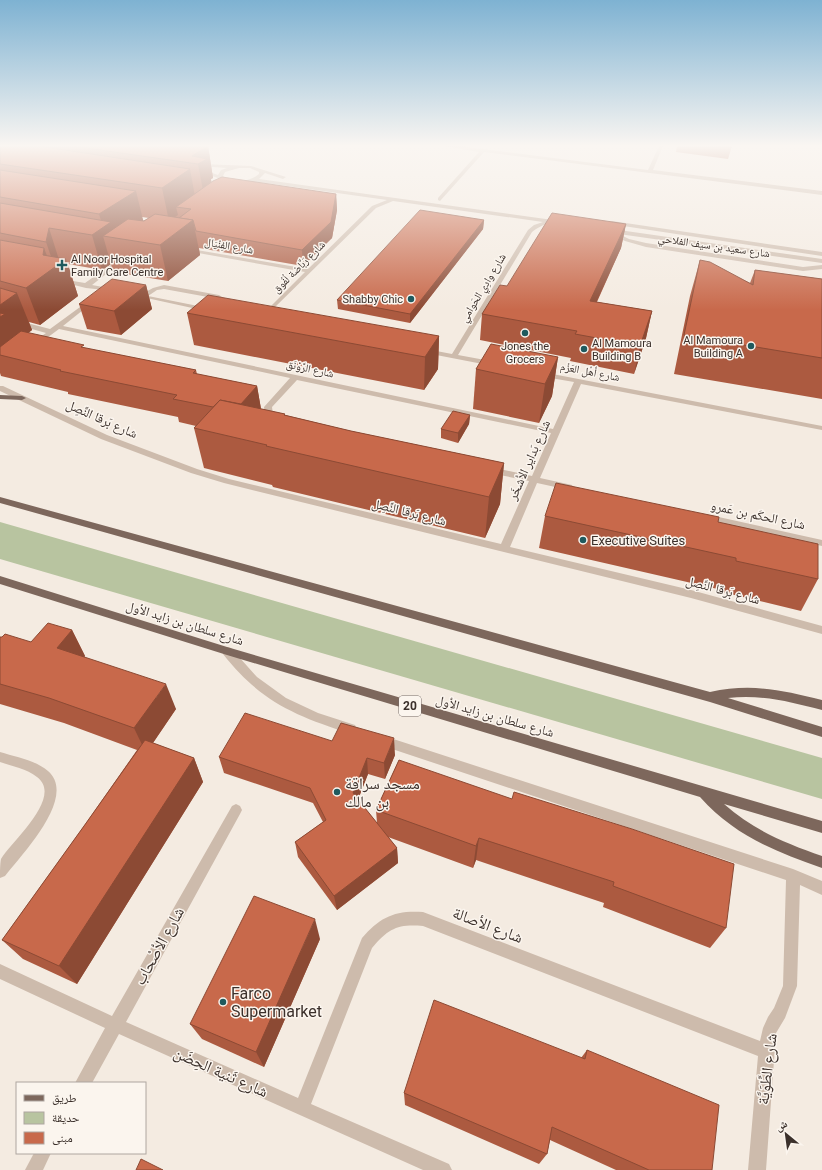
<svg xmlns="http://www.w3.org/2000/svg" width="822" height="1170" font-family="Roboto,'Noto Naskh Arabic',sans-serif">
	<rect width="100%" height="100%" fill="#f4ebe1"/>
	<polygon fill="#b8c4a0" points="0,522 822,758 822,799 0,559"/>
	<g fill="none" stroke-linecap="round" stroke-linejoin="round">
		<g fill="#cdbbac" fill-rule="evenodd">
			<polygon points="444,146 459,146 648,170 659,146 663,146 653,170 822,191 822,195 484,152 440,201 438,200 438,198 479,152"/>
			<path d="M202 164 251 166 286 177 283 179 265 173 259 179 560 221 563 223C558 226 555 222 550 223 544 224 537 228 532 232L458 355 496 362V366H493L426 353 422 351 426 349 452 354 528 230 534 225 543 222 393 201 376 208 272 310 269 308 305 272 187 251 185 250V248L308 269 372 206 387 200 273 184 253 182 235 184 198 171 201 169 218 175 221 170 227 168 200 166ZM239 168H250L259 172V174C250 182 233 184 223 176L225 172Z"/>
			<polygon points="612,221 822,252 822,256 610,224 609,223"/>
			<polygon points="612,229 822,259 822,263 619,234 629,239 646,243 803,267 822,265 822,269 803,271 646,247 625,241 613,235 613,233 609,231"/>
			<polygon points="119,259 124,260 92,285 114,289 114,291 86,288 58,281 61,279 85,283"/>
			<polygon points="164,285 219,295 222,297 219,299 164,289 157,290 148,296 208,308 208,310 206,311 133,295 136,293 142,294 153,288"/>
			<polygon points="91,299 93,300 93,302 63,326 553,429 574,382 539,376 539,372 542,372 822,426 822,430 581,384 540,478 572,485 573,487 569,490 537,483 510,547 691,590 822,626 822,634 691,598 224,483 191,473 101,439 0,391 0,386 3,386 107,435 197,469 229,479 501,544 529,481 490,473 486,470 490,467 532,476 551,433 297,380 272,407 273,415 278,420 274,422 265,416 264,407 290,378 59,329 36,346 33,346 33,342 46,333 0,320 0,316 50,329"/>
			<polygon points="705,514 822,540 822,546 702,519 700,517"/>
			<path d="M227 647 231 648 257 677 286 698 318 713 355 725 357 729 355 733 351 734C294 715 261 702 223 654L222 651 223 648Z"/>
			<path d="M381 735 793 869 822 881V895L800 885 797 986 785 1018 776 1033 766 1170H748L758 1056 423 926C398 924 389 928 372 948L311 1104 449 1164 452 1170H423L119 1034 92 1083H75L105 1028 0 979V964L112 1016 232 806 236 804 240 806 242 810 240 814 126 1022 298 1098 362 938C380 917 395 910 423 912L760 1041 763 1028 768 1017 774 1008 783 986 786 880 377 744 375 740 377 736Z"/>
			<path d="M0 752C16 757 35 760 48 771 78 797 21 855 5 876L0 878C0 872 0 864 1 859 11 842 64 797 37 777 27 769 12 766 0 762Z"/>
			<polygon points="34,1153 51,1153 43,1170 25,1170"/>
		</g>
		<g fill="#7d675c" fill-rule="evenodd">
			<polygon points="0,395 22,396 26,398 22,400 0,399"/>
			<path d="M0 497 710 692C751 683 782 690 822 700V710C791 702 761 694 728 698L822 727V737L710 702 0 503Z"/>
			<path d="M0 576 227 647 822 821V833L724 804C753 830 785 843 822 856V868C774 851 735 836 700 797L227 655 0 584Z"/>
		</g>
	</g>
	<g fill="#ac5a40" fill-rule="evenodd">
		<path d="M0 146H208L213 178 211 179V182L336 194 337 210 332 238 303 266 199 248 200 255 168 281 113 272 111 264 102 270 68 264 78 296 40 325 29 322 32 330 28 333 85 348 196 370 197 374 257 386 261 409 285 414V415L351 431 504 463 500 504 485 538 273 487 272 485 204 468 194 428 196 426 179 422 178 417 68 394V392L1 376 0 373ZM142 217 149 218 143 221Z"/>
		<polygon points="677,146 732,146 728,159 676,152"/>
		<polygon points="484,220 483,229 410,323 338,309 337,300"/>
		<polygon points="626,224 621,248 597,302 652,311 646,338 634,374 570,361 571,358 480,340 482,314 507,286"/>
		<polygon points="700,260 750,283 755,270 822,279 822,399 674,374 690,296"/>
		<polygon points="146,285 152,309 121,335 87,329 79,304"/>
		<polygon points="187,313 439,336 438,369 424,390 194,345"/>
		<polygon points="558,357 552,396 539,423 473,409 476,369"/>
		<polygon points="470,415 469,424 458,443 441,438 441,429"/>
		<polygon points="545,516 718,522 818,579 801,611 722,592 722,590 539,548"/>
		<polygon points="72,630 85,656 84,657 176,709 153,743 194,758 203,782 77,984 23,959 2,940 84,826 137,750 64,723 0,704 0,637 31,642"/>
		<polygon points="332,741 395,755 385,779 368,774 358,800 377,823 376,810 399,760 726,928 710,948 603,907 604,903 476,860 473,868 388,837 397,848 398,863 337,910 298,857 295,842 323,822 313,803 224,773 219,757"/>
		<polygon points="320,939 264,1067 202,1039 190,1024"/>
		<polygon points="587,1050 712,1170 616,1170 550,1140 547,1154 539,1164 405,1105 404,1093 581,1058"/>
	</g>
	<g fill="#8c4a34">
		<polygon points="208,146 213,178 211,179 213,190 204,196 198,164 192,156"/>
		<polygon points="190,169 196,202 176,207 178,215 169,221 162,188"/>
		<polygon points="136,191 144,224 103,236 111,264 102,270 92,235 103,227 99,214"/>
		<polygon points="336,194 337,210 332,238 303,266 302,250"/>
		<polygon points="193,220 200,255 168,281 160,245"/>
		<polygon points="484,220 483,229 410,323 410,314"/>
		<polygon points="626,224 621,248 585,327 590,301"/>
		<polygon points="49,228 60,263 66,259 78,296 40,325 26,288 43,255 44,248 52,269 55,268 46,242"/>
		<polygon points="146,285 152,309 121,335 114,311"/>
		<polygon points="17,293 32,330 0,355 0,305"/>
		<polygon points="652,311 646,338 634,374 640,346"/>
		<polygon points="439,336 438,369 424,390 425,357"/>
		<polygon points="558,357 552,396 539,423 545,384"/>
		<polygon points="257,386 261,409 234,412"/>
		<polygon points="470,415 469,424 458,443 458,433"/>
		<polygon points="504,463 500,504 485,538 489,497"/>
		<polygon points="72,630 85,656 71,674 57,648"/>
		<polygon points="166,684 176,709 146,753 134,728"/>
		<polygon points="394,738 395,755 385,779 384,763"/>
		<polygon points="194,758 203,782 77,984 59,966"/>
		<polygon points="367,758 368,774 354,809 353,793"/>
		<polygon points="479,838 476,860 473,868 476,846"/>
		<polygon points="397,848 398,863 337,910 334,896"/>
		<polygon points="315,919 320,939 264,1067 256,1052"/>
	</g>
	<g fill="#c8694b" stroke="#8c4a34">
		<polygon points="0,146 39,146 190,169 162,188 0,164"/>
		<polygon points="72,146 208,146 192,156 207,159 198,164"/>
		<polygon points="716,146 731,146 731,148"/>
		<polygon points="0,170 136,191 99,214 0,197"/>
		<polygon points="222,177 336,194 331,222 302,250 196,231 193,220 179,218 191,209 176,207 213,181"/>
		<polygon points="0,203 111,222 92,235 49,228 46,242 0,233"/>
		<polygon points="420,210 484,220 410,314 337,300"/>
		<polygon points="552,213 626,224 590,301 652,311 640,346 575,334 577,331 482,314 500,285 507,286"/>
		<polygon points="155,214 193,220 160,245 103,236 128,219 144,221"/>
		<polygon points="0,240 44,248 43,255 66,259 26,288 0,281"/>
		<polygon points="700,260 710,262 753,285 755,270 822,279 822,358 684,335"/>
		<polygon points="112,279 146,285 114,311 79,304"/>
		<polygon points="0,288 17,293 0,305"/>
		<polygon points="208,295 439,336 425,357 187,313"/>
		<polygon points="0,313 5,314 0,317"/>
		<polygon points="21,331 84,345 81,347 196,370 193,373 257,386 241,404 220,400 213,407 173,399 177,395 60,371 61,370 0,355 0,347"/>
		<polygon points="491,344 558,357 545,384 476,369"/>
		<polygon points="220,400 285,414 284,415 351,431 504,463 489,497 266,446 267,445 194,428"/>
		<polygon points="453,411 470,415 458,433 441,429"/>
		<polygon points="556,483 719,517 718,522 818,544 818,579 736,561 736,558 545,516"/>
		<polygon points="48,623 72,630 57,648 166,684 134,728 49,698 0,684 0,637 2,637 5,634 31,642"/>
		<polygon points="245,713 332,741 341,723 394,738 384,763 367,758 353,793 397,848 334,896 295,842 326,820 310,788 219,757"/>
		<polygon points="145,740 194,758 59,966 2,940 84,826"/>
		<polygon points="399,760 512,799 514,792 632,829 734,864 726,928 613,886 614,882 479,838 476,846 376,810"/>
		<polygon points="254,896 315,919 256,1052 190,1024"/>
		<polygon points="434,1000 585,1059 587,1050 719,1105 712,1170 649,1170 552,1127 547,1154 404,1093"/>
		<polygon points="141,1159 163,1170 136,1170"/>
	</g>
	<linearGradient id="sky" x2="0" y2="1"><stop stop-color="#7eb2d2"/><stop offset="0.47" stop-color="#faf6f2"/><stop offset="1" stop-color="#faf6f2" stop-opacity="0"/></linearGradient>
	<rect width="822" height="310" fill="url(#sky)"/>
	<g fill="#1f5a5e" stroke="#fbf5ee" stroke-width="1.5">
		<path d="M60 259h4v4h4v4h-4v4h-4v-4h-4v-4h4z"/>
		<circle cx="411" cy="299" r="4"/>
		<circle cx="525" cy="333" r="4"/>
		<circle cx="751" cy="346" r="4"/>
		<circle cx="584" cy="349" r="4"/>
		<circle cx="583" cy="540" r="4"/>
		<circle cx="337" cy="792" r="4"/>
		<circle cx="223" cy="1002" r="4"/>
	</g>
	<g text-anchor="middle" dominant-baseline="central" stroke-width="3" stroke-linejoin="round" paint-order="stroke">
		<g font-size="11" fill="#3b302b" stroke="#fbf5ee">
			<text transform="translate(229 246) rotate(10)">شارع الفِنْيَال</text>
			<text transform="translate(714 246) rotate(8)">شارع سعيد بن سيف الفلاحي</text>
			<text transform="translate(299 267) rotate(-45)">شارع رَبَّاضة لُفُوق</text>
			<text transform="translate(483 288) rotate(-59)">شارع وادِي الحَوامي</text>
			<text transform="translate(310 369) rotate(12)">شارع الرَّوْنَق</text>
			<text transform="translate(590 372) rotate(11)">شارع أهْل العَزْم</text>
		</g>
		<g font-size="11" fill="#3b302b" stroke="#fbf5ee" text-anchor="start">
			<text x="71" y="259">Al Noor Hospital<tspan x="71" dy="13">Family Care Centre</tspan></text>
			<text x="403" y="299" text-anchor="end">Shabby Chic</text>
			<text x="743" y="340" text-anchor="end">Al Mamoura<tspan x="743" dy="13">Building A</tspan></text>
			<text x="592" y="343">Al Mamoura<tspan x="592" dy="13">Building B</tspan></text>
			<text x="525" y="346" text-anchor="middle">Jones the<tspan x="525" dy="13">Grocers</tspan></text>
		</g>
		<rect fill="#fbf5ee" stroke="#756b66" stroke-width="1" x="399" y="696" width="22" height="20" rx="3"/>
		<g font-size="12" font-weight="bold" fill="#3b302b">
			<text x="410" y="706">20</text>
		</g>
		<g font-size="13" fill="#3b302b" stroke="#fbf5ee">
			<text transform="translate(102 419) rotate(24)">شارع بَرقا النِّصِل</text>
			<text transform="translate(529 460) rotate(-66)">شارع بَداير الأشخَر</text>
			<text transform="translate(409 512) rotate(14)">شارع بَرقا النِّصِل</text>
			<text transform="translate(758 515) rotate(12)">شارع الحكَم بن عَمرو</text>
			<text transform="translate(723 590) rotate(15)">شارع بَرقا النِّصِل</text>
			<text transform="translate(185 623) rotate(17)">شارع سلطان بن زايد الأول</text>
			<text transform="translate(495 716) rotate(16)">شارع سلطان بن زايد الأول</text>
		</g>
		<g font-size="13" fill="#3b302b" stroke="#fbf5ee" text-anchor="start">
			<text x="591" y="540">Executive Suites</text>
		</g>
		<g font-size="16" fill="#3b302b" stroke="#fbf5ee" text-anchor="start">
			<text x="345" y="783">مسجد سراقة<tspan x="345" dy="18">بن مالك</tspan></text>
			<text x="231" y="993">Farco<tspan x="231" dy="18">Supermarket</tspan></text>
		</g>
		<g font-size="16" fill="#3b302b" stroke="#fbf5ee">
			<text transform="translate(488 925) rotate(21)">شارع الأصالة</text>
			<text transform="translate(159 946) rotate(-61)">شارع الأصْحاب</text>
			<text transform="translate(767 1069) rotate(-83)">شارع الطِّوَيَّة</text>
			<text transform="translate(221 1072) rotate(24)">شارع ثَنية الحِضَن</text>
		</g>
	</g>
	<rect x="16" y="1082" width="130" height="72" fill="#fbf5ee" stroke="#aea6a0"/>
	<rect x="24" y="1095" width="20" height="6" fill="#7d675c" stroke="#aea6a0"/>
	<text x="52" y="1102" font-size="12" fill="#3b302b">طريق</text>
	<rect x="24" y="1112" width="20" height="12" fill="#b8c4a0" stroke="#aea6a0"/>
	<text x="52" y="1122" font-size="12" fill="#3b302b">حديقة</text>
	<rect x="24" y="1132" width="20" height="12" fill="#c8694b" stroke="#aea6a0"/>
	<text x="52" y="1142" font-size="12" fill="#3b302b">مبنى</text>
	<g transform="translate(786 1134) rotate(331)" stroke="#fbf5ee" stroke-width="3" paint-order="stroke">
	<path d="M0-3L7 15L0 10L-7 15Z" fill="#3b302b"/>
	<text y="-6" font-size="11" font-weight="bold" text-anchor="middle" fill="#3b302b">ش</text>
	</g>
</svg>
